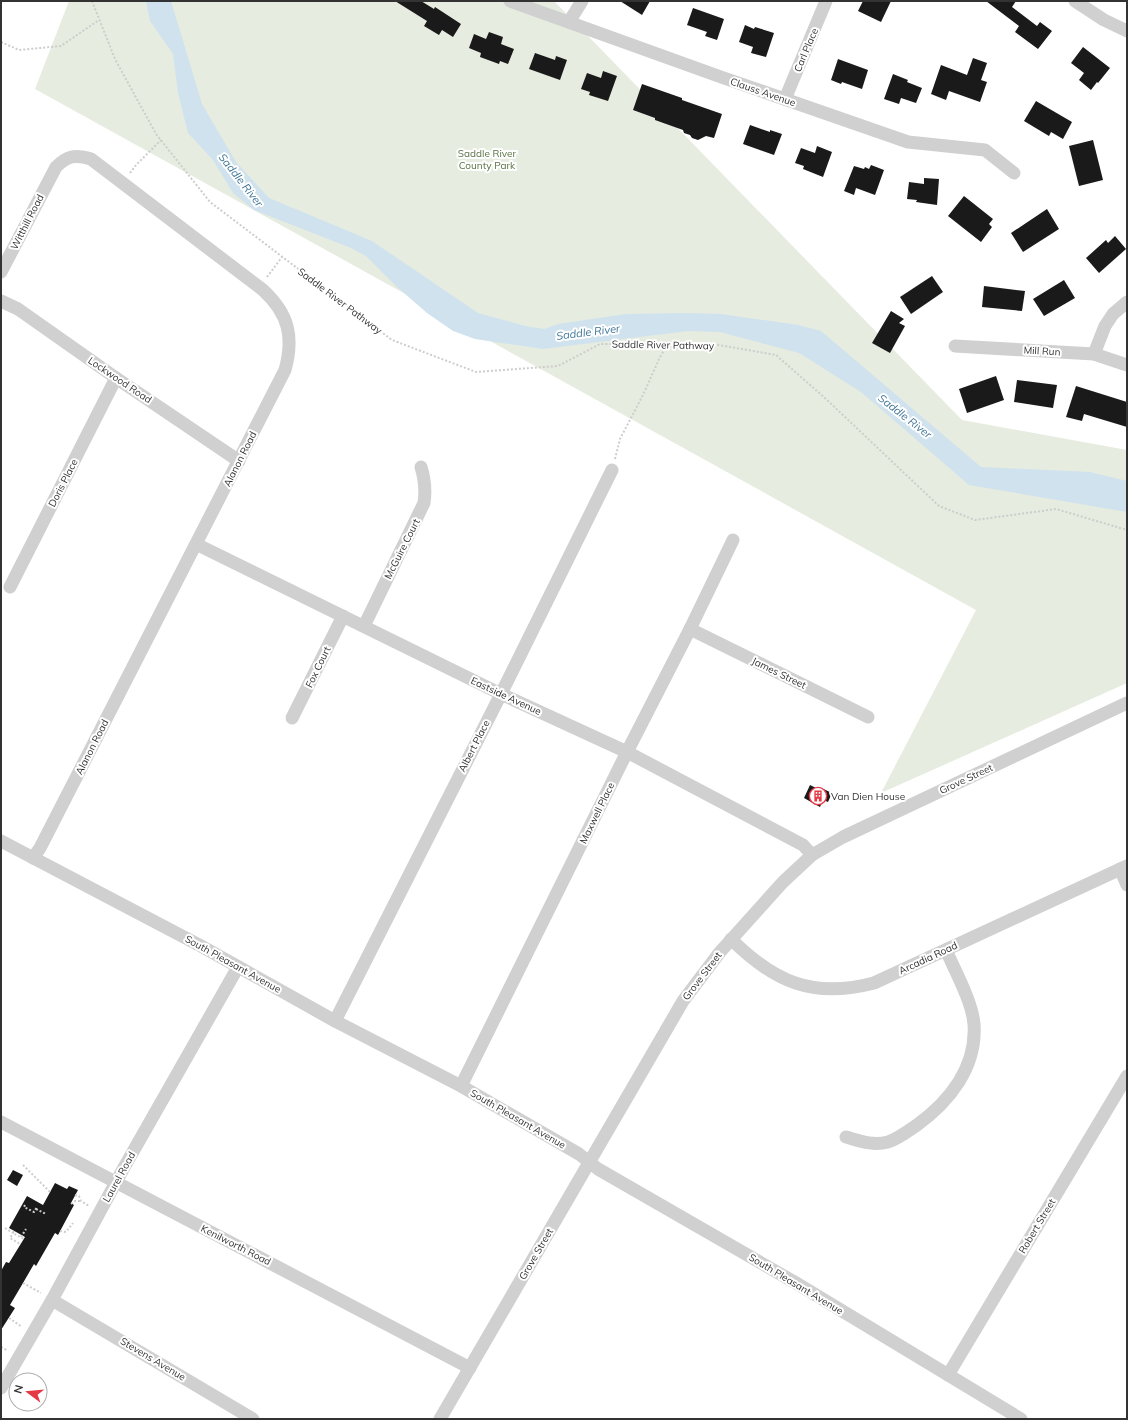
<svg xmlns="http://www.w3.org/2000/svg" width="1128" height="1420" font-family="Mulish,sans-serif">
	<rect width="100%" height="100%" fill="#fff"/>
	<polygon fill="#e6ecdf" points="69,1 554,1 962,420 1127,450 1127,683 881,793 976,610 35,89"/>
	<polygon fill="#cfe2ee" points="146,1 171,1 202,104 236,162 269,198 372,241 478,313 525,326 544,329 558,324 626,314 688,313 721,314 798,325 821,331 981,467 1090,472 1127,481 1127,512 969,485 861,392 799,353 720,332 688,331 543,349 475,339 453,331 427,313 396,286 366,256 351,248 254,210 233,193 213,160 188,133 178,93 173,54 150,21"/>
	<g fill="#1a1a1a">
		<polygon points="395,1 421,1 434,9 435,7 461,24 453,37 442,30 439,35 424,26 427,21"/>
		<polygon points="620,1 650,1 642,15"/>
		<polygon points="863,1 891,1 881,22 858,11"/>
		<polygon points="986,1 1016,1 1012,7 1037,26 1040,22 1052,31 1038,49 1015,32 1019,26"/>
		<polygon points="693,8 724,19 717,40 705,36 707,32 687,25"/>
		<polygon points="745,25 754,29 755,27 774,33 766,57 751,53 753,47 739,42"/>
		<polygon points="489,32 503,37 501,44 514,49 508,64 500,61 499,64 480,57 481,53 469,48 474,34 486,39"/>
		<polygon points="1083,47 1110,68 1098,83 1097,82 1091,90 1079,80 1084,73 1071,63"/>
		<polygon points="535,53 555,60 556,56 567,60 560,80 529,69"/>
		<polygon points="973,58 987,63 981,80 987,82 980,102 949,91 946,100 931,94 941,65 967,75"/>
		<polygon points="838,59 868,70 862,89 842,82 841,84 831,80"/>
		<polygon points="603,71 617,76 608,101 589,95 590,92 581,89 587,73 601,78"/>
		<polygon points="893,74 908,80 907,82 922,88 916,103 901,98 899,104 884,99"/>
		<polygon points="642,84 682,98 682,100 722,114 714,138 706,136 698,140 692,138 690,135 684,133 683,130 655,120 655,118 633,110"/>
		<polygon points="1036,101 1072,122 1063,139 1051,132 1049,136 1024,121"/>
		<polygon points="750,125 770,132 770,130 782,134 774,155 743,144"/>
		<polygon points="1093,140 1103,180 1079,186 1069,146"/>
		<polygon points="817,146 832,152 823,177 803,169 804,166 795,163 801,148 815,153"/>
		<polygon points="871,165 884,170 875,195 856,188 854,195 844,191 854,166 864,169 865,167 869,169"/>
		<polygon points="924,178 939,179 937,205 916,202 917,200 907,199 909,182 924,184"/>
		<polygon points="964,196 993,219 989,224 992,227 981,242 948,216"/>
		<polygon points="1047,209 1059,229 1023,252 1011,233"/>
		<polygon points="1115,236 1126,249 1099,273 1086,258 1106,240 1108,243"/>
		<polygon points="932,276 943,292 911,314 900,297"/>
		<polygon points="1064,280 1075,298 1044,316 1033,299"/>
		<polygon points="984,286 1025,291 1022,311 982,307"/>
		<polygon points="891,311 904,319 899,323 905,326 890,353 872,343"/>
		<polygon points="996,376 1004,400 967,413 959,389"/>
		<polygon points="1017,380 1057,385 1053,408 1014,402"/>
		<polygon points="1076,386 1127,402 1127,427 1084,414 1082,421 1066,417"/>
		<polygon points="810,785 818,789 819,787 832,793 828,802 823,800 820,807 804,798"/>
		<polygon points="13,1170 23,1175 17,1186 7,1180"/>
		<polygon points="55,1183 67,1189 69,1186 78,1190 71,1203 74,1205 58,1235 55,1233 36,1266 34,1264 23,1283 10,1305 15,1308 1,1330 1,1271 6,1262 9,1263 25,1237 9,1228 27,1196 43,1205"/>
	</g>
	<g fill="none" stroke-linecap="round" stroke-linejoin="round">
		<g stroke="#cdcdcd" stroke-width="2" stroke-dasharray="2 2" stroke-linecap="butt">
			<polyline points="92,1 115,59 156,134 210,202 392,340 476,372 558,366 600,344 713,344 776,355 826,399 939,506 975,520 1056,509 1127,530"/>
			<polyline points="1,42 19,50 61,46 99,20"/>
			<polyline points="130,173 136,165 161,140"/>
			<polyline points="267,277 282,257"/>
			<polyline points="615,459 620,439 643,395 660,357 668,344"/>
			<polyline points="23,1165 50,1192"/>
			<polyline points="75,1195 79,1196 81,1201 89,1206"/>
			<polyline points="71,1204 75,1201 81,1201"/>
			<polyline points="25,1205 24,1207 34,1212 37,1207"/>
			<polyline points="36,1209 46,1214"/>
			<polyline points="5,1228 13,1233 10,1238 20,1244"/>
			<polyline points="14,1231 13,1233 24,1239"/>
			<polyline points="60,1231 66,1232 73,1223"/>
			<polyline points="21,1237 26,1229"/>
			<polyline points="23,1283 41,1293"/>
			<polyline points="9,1318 22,1327"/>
			<polyline points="1,1347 8,1351"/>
		</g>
		<g stroke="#d0d0d0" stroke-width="13">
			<polyline points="510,1 721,77 908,142 985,150 1014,173"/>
			<polyline points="1075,1 1104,20 1127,31"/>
			<polyline points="569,22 582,1"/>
			<polyline points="785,99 826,1"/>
			<path d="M1 272 56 167C67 156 75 154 91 159L263 290C289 314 294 337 285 370L40 848 33 858"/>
			<polyline points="1,301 18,309 116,378 239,461"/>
			<polyline points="955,346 1094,354 1127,365"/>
			<polyline points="1094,354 1105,326 1113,314 1127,302"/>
			<polyline points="196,544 501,694 627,752 803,845 812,855"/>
			<polyline points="10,587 116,378"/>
			<path d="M364 626 424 503C426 490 425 480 421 467"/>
			<polyline points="690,629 868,717"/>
			<polyline points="292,718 343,616"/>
			<polyline points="1,841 201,946 335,1021 461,1086 579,1154 598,1169 796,1283 1021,1419"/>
			<polyline points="1120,869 1127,885"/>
			<path d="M731 939C774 982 813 999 874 983L1127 866"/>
			<polyline points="335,1021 501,694 612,470"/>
			<polyline points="461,1086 627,752 690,629 733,540"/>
			<polyline points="1,1122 470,1368"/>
			<path d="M846 1137C860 1141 873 1146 888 1142 898 1139 908 1131 917 1125 950 1101 977 1067 974 1024 972 1001 955 971 946 950"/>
			<polyline points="52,1300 253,1419"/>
			<polyline points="948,1375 1127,1076"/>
			<polyline points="1,1388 52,1300 122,1171 238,967"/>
			<polyline points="440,1419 683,1001 720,952 783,882 812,855 843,837 1127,703"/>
		</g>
	</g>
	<defs>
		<symbol id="building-ring" viewBox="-11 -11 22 22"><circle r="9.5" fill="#fff" stroke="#e63946" stroke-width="1.5"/><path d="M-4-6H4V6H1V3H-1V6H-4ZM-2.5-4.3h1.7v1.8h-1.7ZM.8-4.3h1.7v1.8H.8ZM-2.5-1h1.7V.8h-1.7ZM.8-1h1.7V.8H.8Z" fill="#e63946"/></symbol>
	</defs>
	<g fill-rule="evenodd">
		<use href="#building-ring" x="808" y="786" width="20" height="20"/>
	</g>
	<g text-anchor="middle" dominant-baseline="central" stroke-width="4" stroke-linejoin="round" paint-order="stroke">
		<g font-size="10" fill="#333" stroke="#fff">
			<text transform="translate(806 50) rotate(-67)">Carl Place</text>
			<text transform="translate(763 92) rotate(19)">Clauss Avenue</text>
			<text transform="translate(27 222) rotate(-63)">Witthill Road</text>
			<text transform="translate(340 301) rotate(37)">Saddle River Pathway</text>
			<text transform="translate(663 345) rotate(1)">Saddle River Pathway</text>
			<text transform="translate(1042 351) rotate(3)">Mill Run</text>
			<text transform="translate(120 380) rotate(34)">Lockwood Road</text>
			<text transform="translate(240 459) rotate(-63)">Alanon Road</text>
			<text transform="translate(63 483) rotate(-63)">Doris Place</text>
			<text transform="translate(402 549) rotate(-63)">McGuire Court</text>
			<text transform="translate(318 667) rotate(-64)">Fox Court</text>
			<text transform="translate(779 673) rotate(26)">James Street</text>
			<text transform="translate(506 696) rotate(25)">Eastside Avenue</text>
			<text transform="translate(474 746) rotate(-63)">Albert Place</text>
			<text transform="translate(92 747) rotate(-63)">Alanon Road</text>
			<text transform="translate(966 779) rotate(-25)">Grove Street</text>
			<text transform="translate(597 813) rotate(-64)">Maxwell Place</text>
			<text transform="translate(928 958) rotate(-25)">Arcadia Road</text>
			<text transform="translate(233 964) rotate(29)">South Pleasant Avenue</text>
			<text transform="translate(702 976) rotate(-53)">Grove Street</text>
			<text transform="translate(518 1119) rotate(30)">South Pleasant Avenue</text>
			<text transform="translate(119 1177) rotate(-61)">Laurel Road</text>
			<text transform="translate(1037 1226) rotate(-59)">Robert Street</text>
			<text transform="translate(236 1245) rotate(27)">Kenilworth Road</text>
			<text transform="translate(536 1254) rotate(-60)">Grove Street</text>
			<text transform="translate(796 1284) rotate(31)">South Pleasant Avenue</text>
			<text transform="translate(153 1359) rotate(31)">Stevens Avenue</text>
		</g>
		<g font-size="10" fill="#56703f" stroke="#fff">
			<text x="487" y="153">Saddle River<tspan x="487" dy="12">County Park</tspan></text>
		</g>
		<g font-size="10" fill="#333" stroke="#fff" text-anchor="start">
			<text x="831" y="796">Van Dien House</text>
		</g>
		<g font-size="11" font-style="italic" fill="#3f7597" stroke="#fff">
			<text transform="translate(241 180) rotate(52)">Saddle River</text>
			<text transform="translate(588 332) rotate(-7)">Saddle River</text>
			<text transform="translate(905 416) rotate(38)">Saddle River</text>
		</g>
	</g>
	<rect width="1128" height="1420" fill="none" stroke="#333333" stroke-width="4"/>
	<g transform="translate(28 1392) rotate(286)"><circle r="19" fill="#ffffff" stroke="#adadad"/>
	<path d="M0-3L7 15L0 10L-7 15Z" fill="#e63946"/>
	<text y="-6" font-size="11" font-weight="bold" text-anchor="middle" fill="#333333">N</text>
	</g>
</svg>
